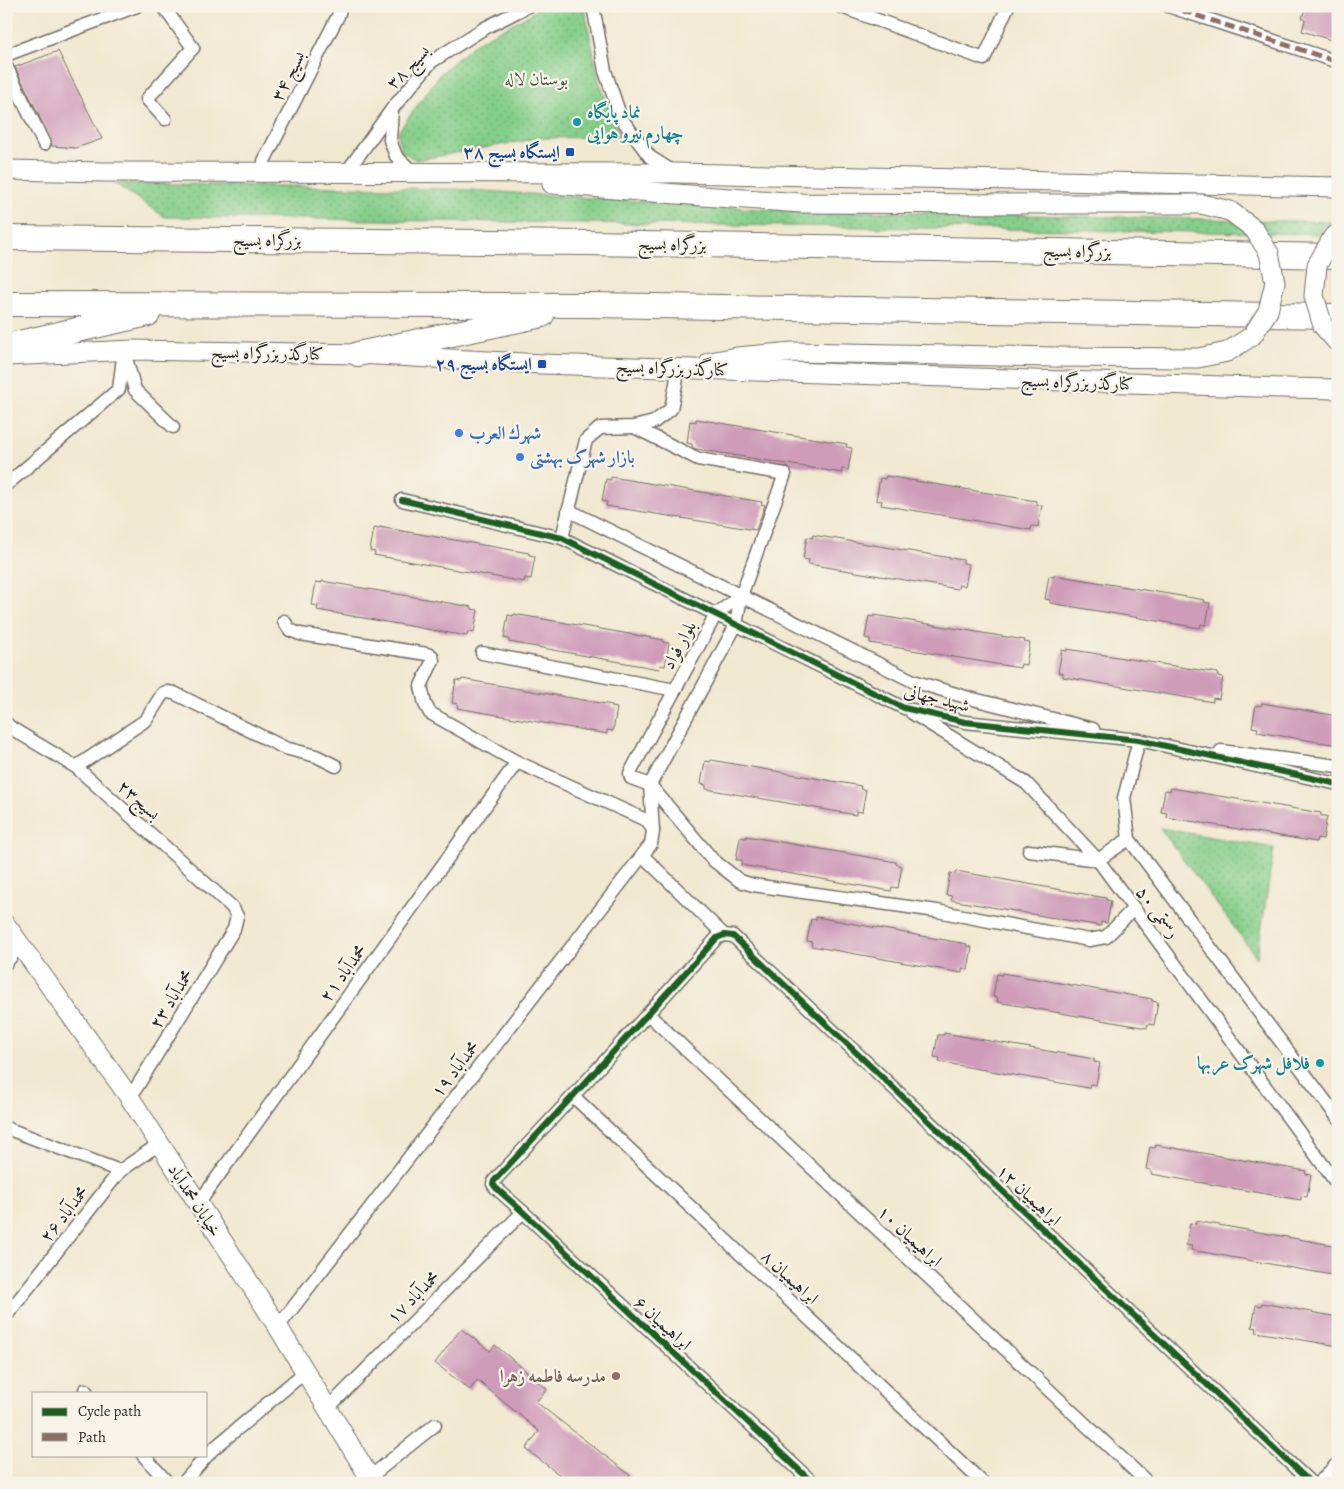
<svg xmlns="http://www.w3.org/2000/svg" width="1344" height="1489" font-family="Alegreya,Amiri,serif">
	<defs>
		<pattern id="green-dots" width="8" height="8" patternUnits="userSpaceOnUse" patternTransform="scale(1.25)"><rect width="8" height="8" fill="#86cf8b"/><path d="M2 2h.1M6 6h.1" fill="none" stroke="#6ea872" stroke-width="1.8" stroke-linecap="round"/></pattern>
	</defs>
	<rect width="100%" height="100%" fill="#f7f3e8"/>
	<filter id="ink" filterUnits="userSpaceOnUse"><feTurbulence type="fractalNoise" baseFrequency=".02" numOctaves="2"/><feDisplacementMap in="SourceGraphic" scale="10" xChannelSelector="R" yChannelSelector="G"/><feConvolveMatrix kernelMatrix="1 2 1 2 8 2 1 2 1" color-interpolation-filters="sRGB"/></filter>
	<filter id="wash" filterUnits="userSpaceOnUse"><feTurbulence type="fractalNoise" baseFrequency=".0096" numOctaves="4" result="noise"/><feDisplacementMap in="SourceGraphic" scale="20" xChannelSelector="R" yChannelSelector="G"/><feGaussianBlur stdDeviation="1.12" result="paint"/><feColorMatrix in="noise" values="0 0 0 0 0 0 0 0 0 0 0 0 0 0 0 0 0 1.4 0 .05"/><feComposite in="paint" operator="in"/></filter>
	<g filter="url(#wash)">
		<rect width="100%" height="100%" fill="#f1e8d0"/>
		<g fill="url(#green-dots)" stroke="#587d5b">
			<polygon points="538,6 584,6 599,81 620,137 540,138 416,160 400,150 398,132 441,73 477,42 531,14"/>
			<polygon points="114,183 455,189 759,209 1338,222 1338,234 165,217"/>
			<polygon points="1160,828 1274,848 1257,958"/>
		</g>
		<g id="blocks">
			<g fill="#ce9bb9">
				<polygon points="1306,6 1338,6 1338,42 1302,31 1305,20 1302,18"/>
				<polygon points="58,51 102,139 76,148 52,146 51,140 15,67"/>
				<polygon points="696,419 847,444 846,447 852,448 848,470 842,469 842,473 696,449 692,447 692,444 687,443 690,421 696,422"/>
				<polygon points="886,476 1036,501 1036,504 1042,505 1038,527 1032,526 1031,530 881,505 882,501 876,500 880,478 885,479"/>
				<polygon points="611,477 762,502 761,504 765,505 756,530 606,506 607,502 602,501 606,479 611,480"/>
				<polygon points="379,527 529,553 529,555 535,556 531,579 525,578 524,582 374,555 375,552 370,551 374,528 379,529"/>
				<polygon points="813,535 963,560 963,563 969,564 965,586 959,585 958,589 808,564 809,560 803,559 807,537 812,538"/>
				<polygon points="1054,575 1205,600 1204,602 1210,603 1206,625 1201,624 1200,628 1050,603 1050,600 1045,599 1049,576 1054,577"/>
				<polygon points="322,581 472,607 472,609 478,610 474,633 468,632 467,636 317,610 318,606 312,605 316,582 322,583"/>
				<polygon points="514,614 664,640 663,642 669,643 665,666 660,665 659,669 509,642 509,639 504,638 508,615 513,616"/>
				<polygon points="874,615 1025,640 1024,642 1030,643 1026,665 1021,664 1020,668 870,643 870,639 865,638 869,616 874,617"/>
				<polygon points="1067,649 1218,673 1217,676 1223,677 1219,699 1213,698 1213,702 1063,677 1063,673 1058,673 1062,650 1067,651"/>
				<polygon points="462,679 612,705 612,707 617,708 613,731 607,730 607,734 457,708 458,704 452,703 456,680 461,681"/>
				<polygon points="1262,703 1338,716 1338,745 1257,732 1258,728 1252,727 1256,705 1261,706"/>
				<polygon points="711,760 861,786 860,789 866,790 862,812 856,811 856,815 706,789 706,785 701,784 705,761 710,762"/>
				<polygon points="1171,788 1321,813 1321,816 1327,816 1323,839 1317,838 1316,842 1166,817 1167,813 1161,812 1165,790 1170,791"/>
				<polygon points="746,836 896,862 896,864 902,866 898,888 892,887 891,891 741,865 742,860 736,860 740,837 746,838"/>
				<polygon points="956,871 1106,898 1106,900 1111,901 1107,923 1101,922 1101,926 951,900 952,896 946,895 950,873 955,874"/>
				<polygon points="816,917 967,944 966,946 972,947 968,970 962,968 962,973 811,946 812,942 807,941 811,919 816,920"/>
				<polygon points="1002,973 1152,999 1152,1001 1158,1002 1154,1025 1148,1024 1147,1028 997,1002 998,998 993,997 997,974 1002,975"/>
				<polygon points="944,1033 1094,1059 1094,1062 1100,1063 1096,1085 1090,1084 1089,1088 939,1062 940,1058 934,1057 938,1035 944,1035"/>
				<polygon points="1156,1145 1306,1171 1305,1174 1311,1175 1307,1197 1301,1196 1301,1200 1151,1174 1151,1170 1146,1169 1150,1147 1155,1148"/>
				<polygon points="1196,1221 1338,1246 1338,1276 1191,1250 1192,1246 1186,1245 1190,1223 1196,1224"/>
				<polygon points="1262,1303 1338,1317 1338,1346 1256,1332 1257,1328 1252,1327 1256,1305 1261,1306"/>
				<polygon points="461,1329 490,1351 495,1345 547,1389 536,1402 630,1475 624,1483 570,1483 526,1449 539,1431 477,1380 470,1390 435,1363"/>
			</g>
		</g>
	</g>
	<g filter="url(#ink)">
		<use href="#blocks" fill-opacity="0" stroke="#706d65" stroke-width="1"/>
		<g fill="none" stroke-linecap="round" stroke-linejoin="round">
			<defs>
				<g id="street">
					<polyline points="163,6 193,48 147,99 165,119"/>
					<polyline points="593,6 605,71 621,118 650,157 674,172"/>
					<polyline points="839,6 984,59 1008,6"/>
					<polyline points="1168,6 1338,62"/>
					<polyline points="6,55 137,6"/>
					<polyline points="6,66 44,144"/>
					<polyline points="392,109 390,140 396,156 414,173"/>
					<polyline points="264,161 338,16 341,6"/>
					<polyline points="346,173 392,109 431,62 483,29 528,6"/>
					<polyline points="125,355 135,390 173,427"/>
					<polyline points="634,427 698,459 785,474 741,596 736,625 650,785"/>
					<polyline points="6,485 119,389 124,350"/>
					<polyline points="402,500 562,538 904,708 965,722 1139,740 1338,784"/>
					<polyline points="568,510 913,681 969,698 1093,729"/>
					<polyline points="562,538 586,440 600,428 634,427 654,422 671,409 679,368"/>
					<polyline points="741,596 716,614 630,773 631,778 650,785 713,860 740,881 753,885 937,911 1089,940 1106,937 1134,908"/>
					<polyline points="284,621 290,630 300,634 427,654 432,656 433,660 421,686 425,704 430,713 517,762 648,821 653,830"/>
					<polyline points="482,653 675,690"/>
					<polyline points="912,713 1026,783 1098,860 1338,1185"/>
					<polyline points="6,723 11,728 76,767 232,907 237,916 234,929 130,1098"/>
					<polyline points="1139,740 1124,798 1129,839 1338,1118"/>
					<polyline points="1221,751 1338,766"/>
					<polyline points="76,767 146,720 163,693 167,692 174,693 285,748 316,756 336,766"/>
					<polyline points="1029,851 1098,860 1129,839"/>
					<polyline points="643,856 724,935"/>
					<polyline points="6,963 20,945"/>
					<polyline points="648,1014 1148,1483"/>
					<polyline points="573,1096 983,1483"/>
					<polyline points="6,1128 120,1171"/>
					<polyline points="198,1204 517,762"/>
					<polyline points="6,1316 120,1171 159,1144"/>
					<polyline points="278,1327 651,844 653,831 650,785"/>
					<polyline points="85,1390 87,1393"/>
					<polyline points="328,1408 523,1212"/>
					<polyline points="143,1455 168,1483"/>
					<polyline points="370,1477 435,1425"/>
					<polyline points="183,1483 212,1450 305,1372"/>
					<polyline points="813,1483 523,1212 496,1188 493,1184 494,1181 573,1096 717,938 724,935 733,936 1311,1483"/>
					<polyline points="1319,1483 1338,1463"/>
				</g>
				<g id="secondary">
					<polyline points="6,170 104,172 676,173 1338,187"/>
					<polyline points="552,184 702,196 801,203 1055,204"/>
					<polyline points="6,356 133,350 358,354 542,364 1283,388 1338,389"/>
					<polyline points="710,362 737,357 793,352 1056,357"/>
					<polyline points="6,925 130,1098 278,1327 373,1483"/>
				</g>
				<g id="highway">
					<polyline points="6,238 589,243 1338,256"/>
					<polyline points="6,304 588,305 1338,316"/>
					<polyline points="6,346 148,314"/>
					<polyline points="358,354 542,315"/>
				</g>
			</defs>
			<use href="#street" stroke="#706d65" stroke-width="15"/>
			<use href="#secondary" stroke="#706d65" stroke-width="21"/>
			<use href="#highway" stroke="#706d65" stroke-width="26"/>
			<use href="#street" stroke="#fff" stroke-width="12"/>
			<use href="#secondary" stroke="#fff" stroke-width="19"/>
			<use href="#highway" stroke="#fff" stroke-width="24"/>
			<defs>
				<g id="secondary-bridge">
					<polyline points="1055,204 1201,204 1230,211 1254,229 1269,253 1275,282 1268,311 1252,336 1227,352 1198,358 1056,357"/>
					<polyline points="1338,234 1333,237 1317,265 1314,296 1323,326 1338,343"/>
				</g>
			</defs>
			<use href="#secondary-bridge" stroke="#706d65" stroke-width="21" stroke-linecap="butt"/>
			<use href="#secondary-bridge" stroke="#fff" stroke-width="19"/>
			<polyline stroke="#8d6e63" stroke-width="5" stroke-dasharray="10 5" stroke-linecap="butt" points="1168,6 1338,62"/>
			<defs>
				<g id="cycleway">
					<polyline points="402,500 562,538 904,708 965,722 1139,740 1338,784"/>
					<polyline points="813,1483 523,1212 496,1188 493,1184 494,1181 573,1096 717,938 724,935 733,936 1311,1483"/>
				</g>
			</defs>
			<use href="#cycleway" stroke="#f7f3e8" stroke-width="9"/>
			<use href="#cycleway" stroke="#1b5e20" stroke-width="6"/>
		</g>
	</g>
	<g fill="#0f9aa8" stroke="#f7f3e8" stroke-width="2">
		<circle cx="577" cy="122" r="5"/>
		<circle cx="1320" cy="1063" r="5"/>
	</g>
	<g fill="#1a4fb4" stroke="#f7f3e8" stroke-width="2">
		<rect x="565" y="147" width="10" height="10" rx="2.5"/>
		<rect x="537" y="359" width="10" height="10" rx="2.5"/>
	</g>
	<g fill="#3f7fe0" stroke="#f7f3e8" stroke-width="2">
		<circle cx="459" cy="433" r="5"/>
		<circle cx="520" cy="457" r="5"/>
	</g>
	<circle fill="#8d6e63" stroke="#f7f3e8" stroke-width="2" cx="616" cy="1376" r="5"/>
	<g text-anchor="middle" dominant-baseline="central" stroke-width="4.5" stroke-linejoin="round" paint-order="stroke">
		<g font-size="18" fill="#2b2b2b" stroke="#f7f3e8">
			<text transform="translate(408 67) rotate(-46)">بسیج ۳۸</text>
			<text transform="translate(288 76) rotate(-63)">بسیج ۳۴</text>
			<text x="267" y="240">بزرگراه بسیج</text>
			<text transform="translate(672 244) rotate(1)">بزرگراه بسیج</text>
			<text transform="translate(1077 251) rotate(1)">بزرگراه بسیج</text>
			<text transform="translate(267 353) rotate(1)">کنارگذربزرگراه بسیج</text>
			<text transform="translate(672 368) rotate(2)">کنارگذربزرگراه بسیج</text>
			<text transform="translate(1077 382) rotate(2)">کنارگذربزرگراه بسیج</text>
			<text transform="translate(679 645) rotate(-62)">بلوار فواد</text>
			<text transform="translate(937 698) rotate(14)">شهید جهانی</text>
			<text transform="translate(139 800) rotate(42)">بسیج۲۳</text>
			<text transform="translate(1158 912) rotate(53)">رستمی ۵۰</text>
			<text transform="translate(343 973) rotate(-54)">محمدآباد ۲۱</text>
			<text transform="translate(171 999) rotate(-58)">محمدآباد ۲۳</text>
			<text transform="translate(455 1069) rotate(-52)">محمدآباد ۱۹</text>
			<text transform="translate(1029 1195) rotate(43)">ابراهیمیان ۱۲</text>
			<text transform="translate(195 1200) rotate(57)">خیابان محمدآباد</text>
			<text transform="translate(64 1214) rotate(-52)">محمدآباد ۲۶</text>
			<text transform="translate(910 1236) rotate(43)">ابراهیمیان ۱۰</text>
			<text transform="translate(790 1277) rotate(43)">ابراهیمیان ۸</text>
			<text transform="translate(413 1297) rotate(-45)">محمدآباد ۱۷</text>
			<text transform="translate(663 1323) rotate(43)">ابراهیمیان ۶</text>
		</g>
		<g font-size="18" fill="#465c48" stroke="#f7f3e8">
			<text x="536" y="79">بوستان لاله</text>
		</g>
		<g font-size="18" font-weight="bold" fill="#0d838f" stroke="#f7f3e8" text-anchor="start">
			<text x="587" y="112">نماد پایگاه<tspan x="587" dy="21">چهارم نیرو هوایی</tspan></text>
			<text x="1310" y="1063" text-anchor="end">فلافل شهرک عربها</text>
		</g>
		<g font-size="18" font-weight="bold" fill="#164399" stroke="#f7f3e8" text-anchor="end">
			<text x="560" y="152">ایستگاه بسیج ۳۸</text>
			<text x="532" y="364">ایستگاه بسیج ۲۹</text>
		</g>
		<g font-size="18" font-weight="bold" fill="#366cbe" stroke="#f7f3e8" text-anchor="start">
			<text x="469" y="433">شهرك العرب</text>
			<text x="530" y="457">بازار شهرک بهشتی</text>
		</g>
		<g font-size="18" font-weight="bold" fill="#785e54" stroke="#f7f3e8" text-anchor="end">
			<text x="606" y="1376">مدرسه فاطمه زهرا</text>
		</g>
	</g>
	<rect width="1344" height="1489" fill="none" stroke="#f7f3e8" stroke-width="25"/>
	<rect x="32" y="1392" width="175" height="65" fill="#f7f3e8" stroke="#a5a39c"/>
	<rect x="42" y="1408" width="25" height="8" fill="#1b5e20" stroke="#a5a39c"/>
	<text x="78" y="1416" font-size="15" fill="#2b2b2b">Cycle path</text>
	<rect x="42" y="1433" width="25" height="8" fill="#8d6e63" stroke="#a5a39c"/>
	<text x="78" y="1442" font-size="15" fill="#2b2b2b">Path</text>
</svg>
